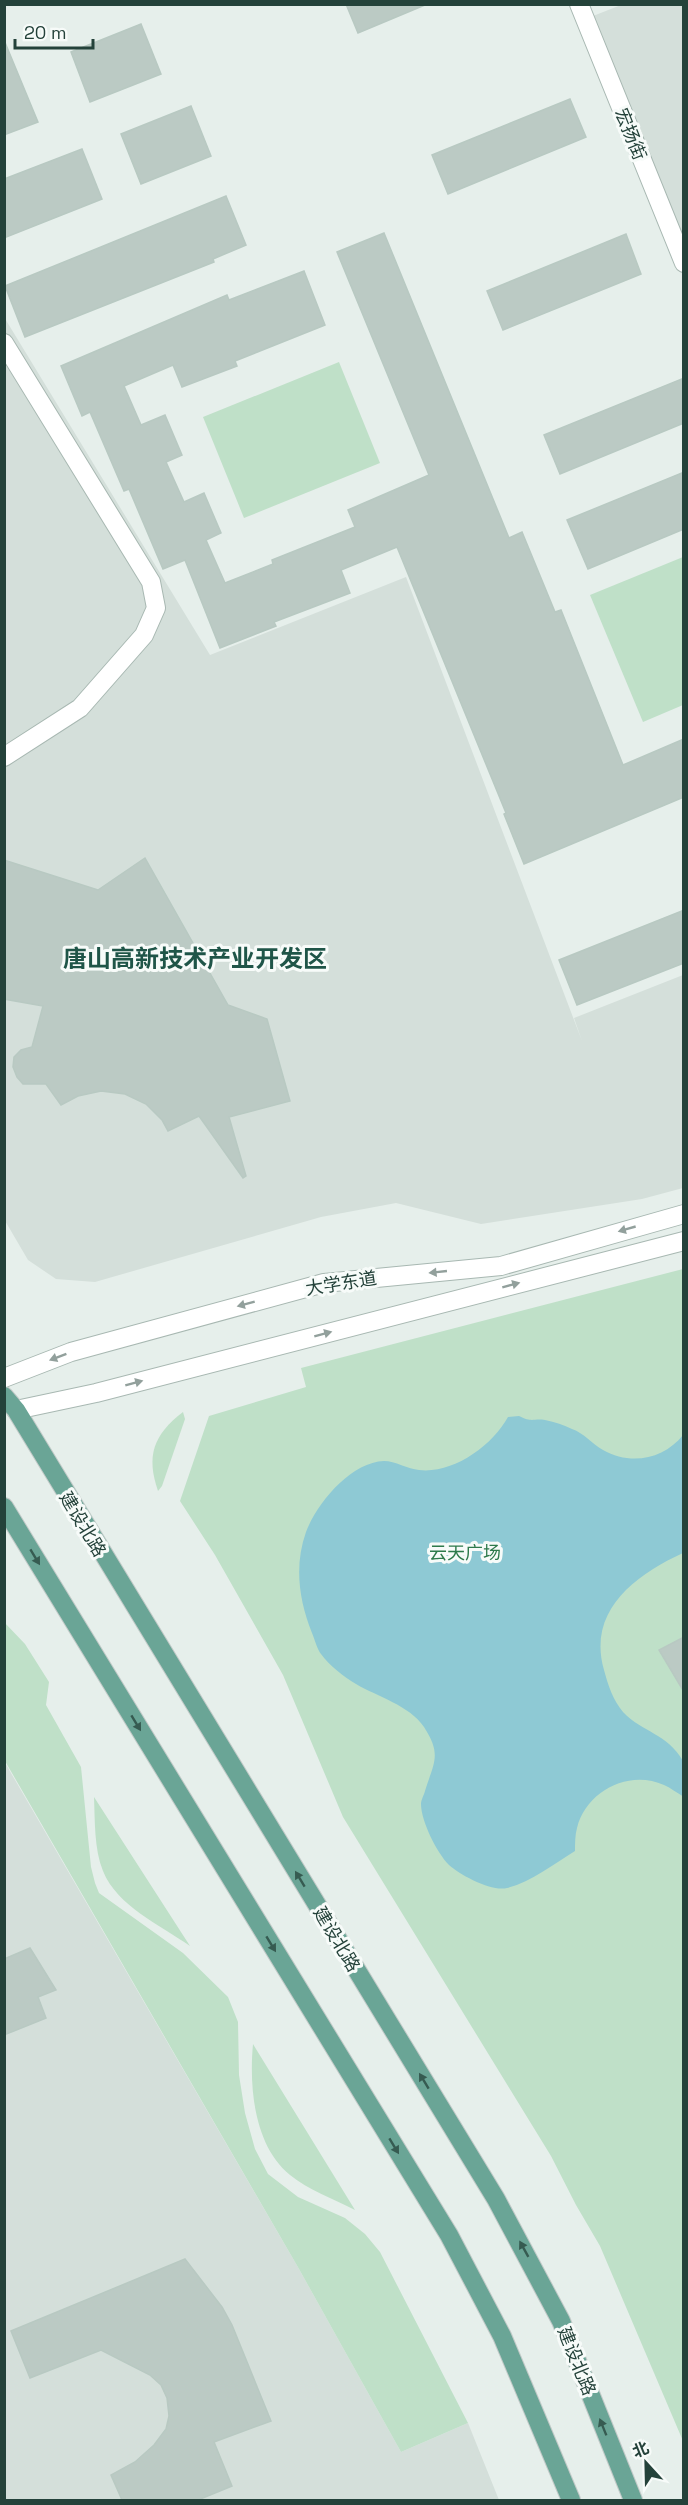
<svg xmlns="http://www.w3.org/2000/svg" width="688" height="2505" font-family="'Space Grotesk','Noto Sans SC',sans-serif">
	<rect width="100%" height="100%" fill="#e6efeb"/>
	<g fill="#d4dfda">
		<polygon points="621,5 683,5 683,237 593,16"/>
		<polygon points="4,317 210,655 406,577 582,1041 574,1018 683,975 683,1188 642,1199 481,1224 396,1203 321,1217 95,1282 56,1279 28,1260 4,1219"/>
		<polygon points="4,1761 299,2269 401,2452 468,2423 499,2500 5,2500"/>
	</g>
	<g fill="#bfe0c8">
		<polygon points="339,362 380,463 244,518 203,417"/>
		<polygon points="683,557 683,705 643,722 590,595"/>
		<polygon points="683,1269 683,2441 600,2246 576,2205 551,2156 343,1817 283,1675 215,1555 180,1501 209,1416 306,1387 301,1368"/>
		<path d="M183 1412 185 1419 162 1486 158 1491C146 1456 153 1435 183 1412Z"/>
		<polygon points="4,1622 25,1644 49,1682 46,1705 81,1767 91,1867 95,1883 99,1893 183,1953 228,1997 238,2022 239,2075 245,2113 255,2149 268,2174 298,2197 345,2218 365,2234 380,2252 468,2423 401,2452 299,2269 5,1761"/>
		<path d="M94 1797 190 1946C160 1925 117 1906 103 1871 94 1849 95 1820 94 1797Z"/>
		<path d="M253 2044 355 2210C334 2199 308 2190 290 2175 254 2146 249 2087 253 2044Z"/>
	</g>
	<path fill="#8ec9d4" d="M519 1416C533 1423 533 1418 545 1420 555 1422 564 1425 572 1429 584 1433 592 1444 603 1450 631 1466 664 1459 683 1435V1553C635 1575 587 1611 604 1670 608 1685 613 1700 623 1712 643 1733 667 1733 683 1761 687 1769 684 1788 684 1797 677 1793 671 1788 664 1785 629 1769 586 1791 577 1828 575 1835 575 1844 575 1851 554 1864 531 1882 507 1888 492 1892 460 1875 449 1865 437 1853 421 1821 421 1804 421 1800 424 1795 425 1791 434 1762 442 1755 424 1727 409 1705 378 1697 356 1684 343 1676 330 1666 321 1654 317 1649 315 1640 312 1633 299 1600 294 1566 306 1532 317 1503 351 1462 384 1461 395 1461 408 1469 419 1470 453 1474 492 1446 508 1417Z"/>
	<g fill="#bbcac4" stroke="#b8c9c2" stroke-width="1.5">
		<polygon points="346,4 425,4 425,5 358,33"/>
		<polygon points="141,24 161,74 90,102 71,52"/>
		<polygon points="4,40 38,122 4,135"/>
		<polygon points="570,99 586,137 448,194 432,155"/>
		<polygon points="191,106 211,156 141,184 121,134"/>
		<polygon points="82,149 102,199 4,238 4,179"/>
		<polygon points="226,196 246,245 213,259 214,262 25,337 5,286"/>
		<polygon points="384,233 509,538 522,532 555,612 561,610 623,765 684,739 684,797 524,864 504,814 506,813 397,547 341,570 350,593 274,622 276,626 220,648 185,560 163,569 129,489 124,491 90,412 82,416 61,366 227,295 229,300 304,271 325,325 235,361 237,366 182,387 173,365 124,386 141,425 165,415 182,455 166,462 184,502 204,493 221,533 206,540 225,583 273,564 272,560 355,527 348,510 429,475 337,252"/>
		<polygon points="626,234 641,274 503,330 487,291"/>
		<polygon points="684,378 684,423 560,474 544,435"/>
		<polygon points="684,472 684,529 588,569 567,520"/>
		<polygon points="145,858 228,1005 267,1019 290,1101 229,1117 246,1176 243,1178 199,1116 168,1131 162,1120 146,1104 125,1094 101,1091 78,1096 61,1105 46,1084 23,1084 17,1077 13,1067 14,1057 21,1050 32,1047 43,1006 4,999 4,860 98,890"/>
		<polygon points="684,910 684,963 577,1005 559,960"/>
		<polygon points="684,1637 684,1692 659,1650"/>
		<polygon points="30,1948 56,1990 38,1997 46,2018 4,2035 4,1959"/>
		<polygon points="185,2259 222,2307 232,2325 271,2421 214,2442 232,2486 198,2500 122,2500 111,2475 135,2462 154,2445 166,2429 169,2416 167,2398 161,2385 150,2375 101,2350 30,2378 11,2331"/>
	</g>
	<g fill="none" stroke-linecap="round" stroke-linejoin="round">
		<defs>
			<g id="minor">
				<polyline points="579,4 684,263"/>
				<polyline points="4,343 151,582 156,608 144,635 80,708 4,757"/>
				<polyline points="4,1378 71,1352 324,1283 501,1266 684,1214"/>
				<polyline points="16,1410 96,1393 684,1241"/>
			</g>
			<g id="major">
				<polyline points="4,1396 16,1410 496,2199 561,2321 633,2500"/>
				<polyline points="4,1507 449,2235 502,2336 571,2500"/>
			</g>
		</defs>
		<use href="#minor" stroke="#a8b8b2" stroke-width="20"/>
		<use href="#major" stroke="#c2cac8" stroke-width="20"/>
		<use href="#minor" stroke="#fff" stroke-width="18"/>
		<use href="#major" stroke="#6aa596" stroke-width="18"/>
	</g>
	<defs><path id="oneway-solid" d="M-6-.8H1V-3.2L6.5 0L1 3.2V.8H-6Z" transform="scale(1.5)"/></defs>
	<g fill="#92a09c">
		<use href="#oneway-solid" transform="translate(627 1229) rotate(164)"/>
		<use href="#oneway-solid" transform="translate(438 1272) rotate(174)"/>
		<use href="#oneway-solid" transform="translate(511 1285) rotate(-15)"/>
		<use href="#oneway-solid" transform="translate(246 1304) rotate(165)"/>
		<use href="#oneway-solid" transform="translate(323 1334) rotate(-15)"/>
		<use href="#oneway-solid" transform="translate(58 1357) rotate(159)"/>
		<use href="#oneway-solid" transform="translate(134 1383) rotate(-15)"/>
	</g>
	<g fill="#365b51">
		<use href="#oneway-solid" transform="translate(35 1557) rotate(59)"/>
		<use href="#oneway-solid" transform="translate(136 1723) rotate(59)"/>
		<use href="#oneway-solid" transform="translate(300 1879) rotate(-121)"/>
		<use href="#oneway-solid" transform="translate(271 1944) rotate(59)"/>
		<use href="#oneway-solid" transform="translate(424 2081) rotate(-121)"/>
		<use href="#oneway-solid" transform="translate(394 2146) rotate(59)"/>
		<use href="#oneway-solid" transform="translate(524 2249) rotate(-119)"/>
		<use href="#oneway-solid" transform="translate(603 2427) rotate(-112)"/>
	</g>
	<g text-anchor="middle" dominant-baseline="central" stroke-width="6" stroke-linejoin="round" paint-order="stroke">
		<g font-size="18" fill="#24423a" stroke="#f7fbf9">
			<text transform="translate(631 134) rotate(68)">宏扬街</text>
			<text transform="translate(341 1283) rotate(-9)">大学东道</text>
			<text transform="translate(83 1524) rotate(59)">建设北路</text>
			<text transform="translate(337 1939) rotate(59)">建设北路</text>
			<text transform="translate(577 2361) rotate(68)">建设北路</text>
		</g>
		<g font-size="18" fill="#2d7a4b" stroke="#f7fbf9">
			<text x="465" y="1552">云天广场</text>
		</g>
		<g font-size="24" font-weight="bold" fill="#1f5548" stroke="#f7fbf9">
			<text x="195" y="958">唐山高新技术产业开发区</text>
		</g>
	</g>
	<rect width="688" height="2505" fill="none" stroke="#24423a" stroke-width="12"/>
	<g transform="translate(646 2463) rotate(338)" stroke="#f7fbf9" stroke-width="4.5" paint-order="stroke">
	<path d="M0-4.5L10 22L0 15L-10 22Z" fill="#24423a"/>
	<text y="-9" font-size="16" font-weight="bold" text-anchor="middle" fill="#24423a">北</text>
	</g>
	<path d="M15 39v9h78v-9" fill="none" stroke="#24423a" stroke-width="3"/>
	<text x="24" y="39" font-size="18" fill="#24423a" stroke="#f7fbf9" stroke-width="4.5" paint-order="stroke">20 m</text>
</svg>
